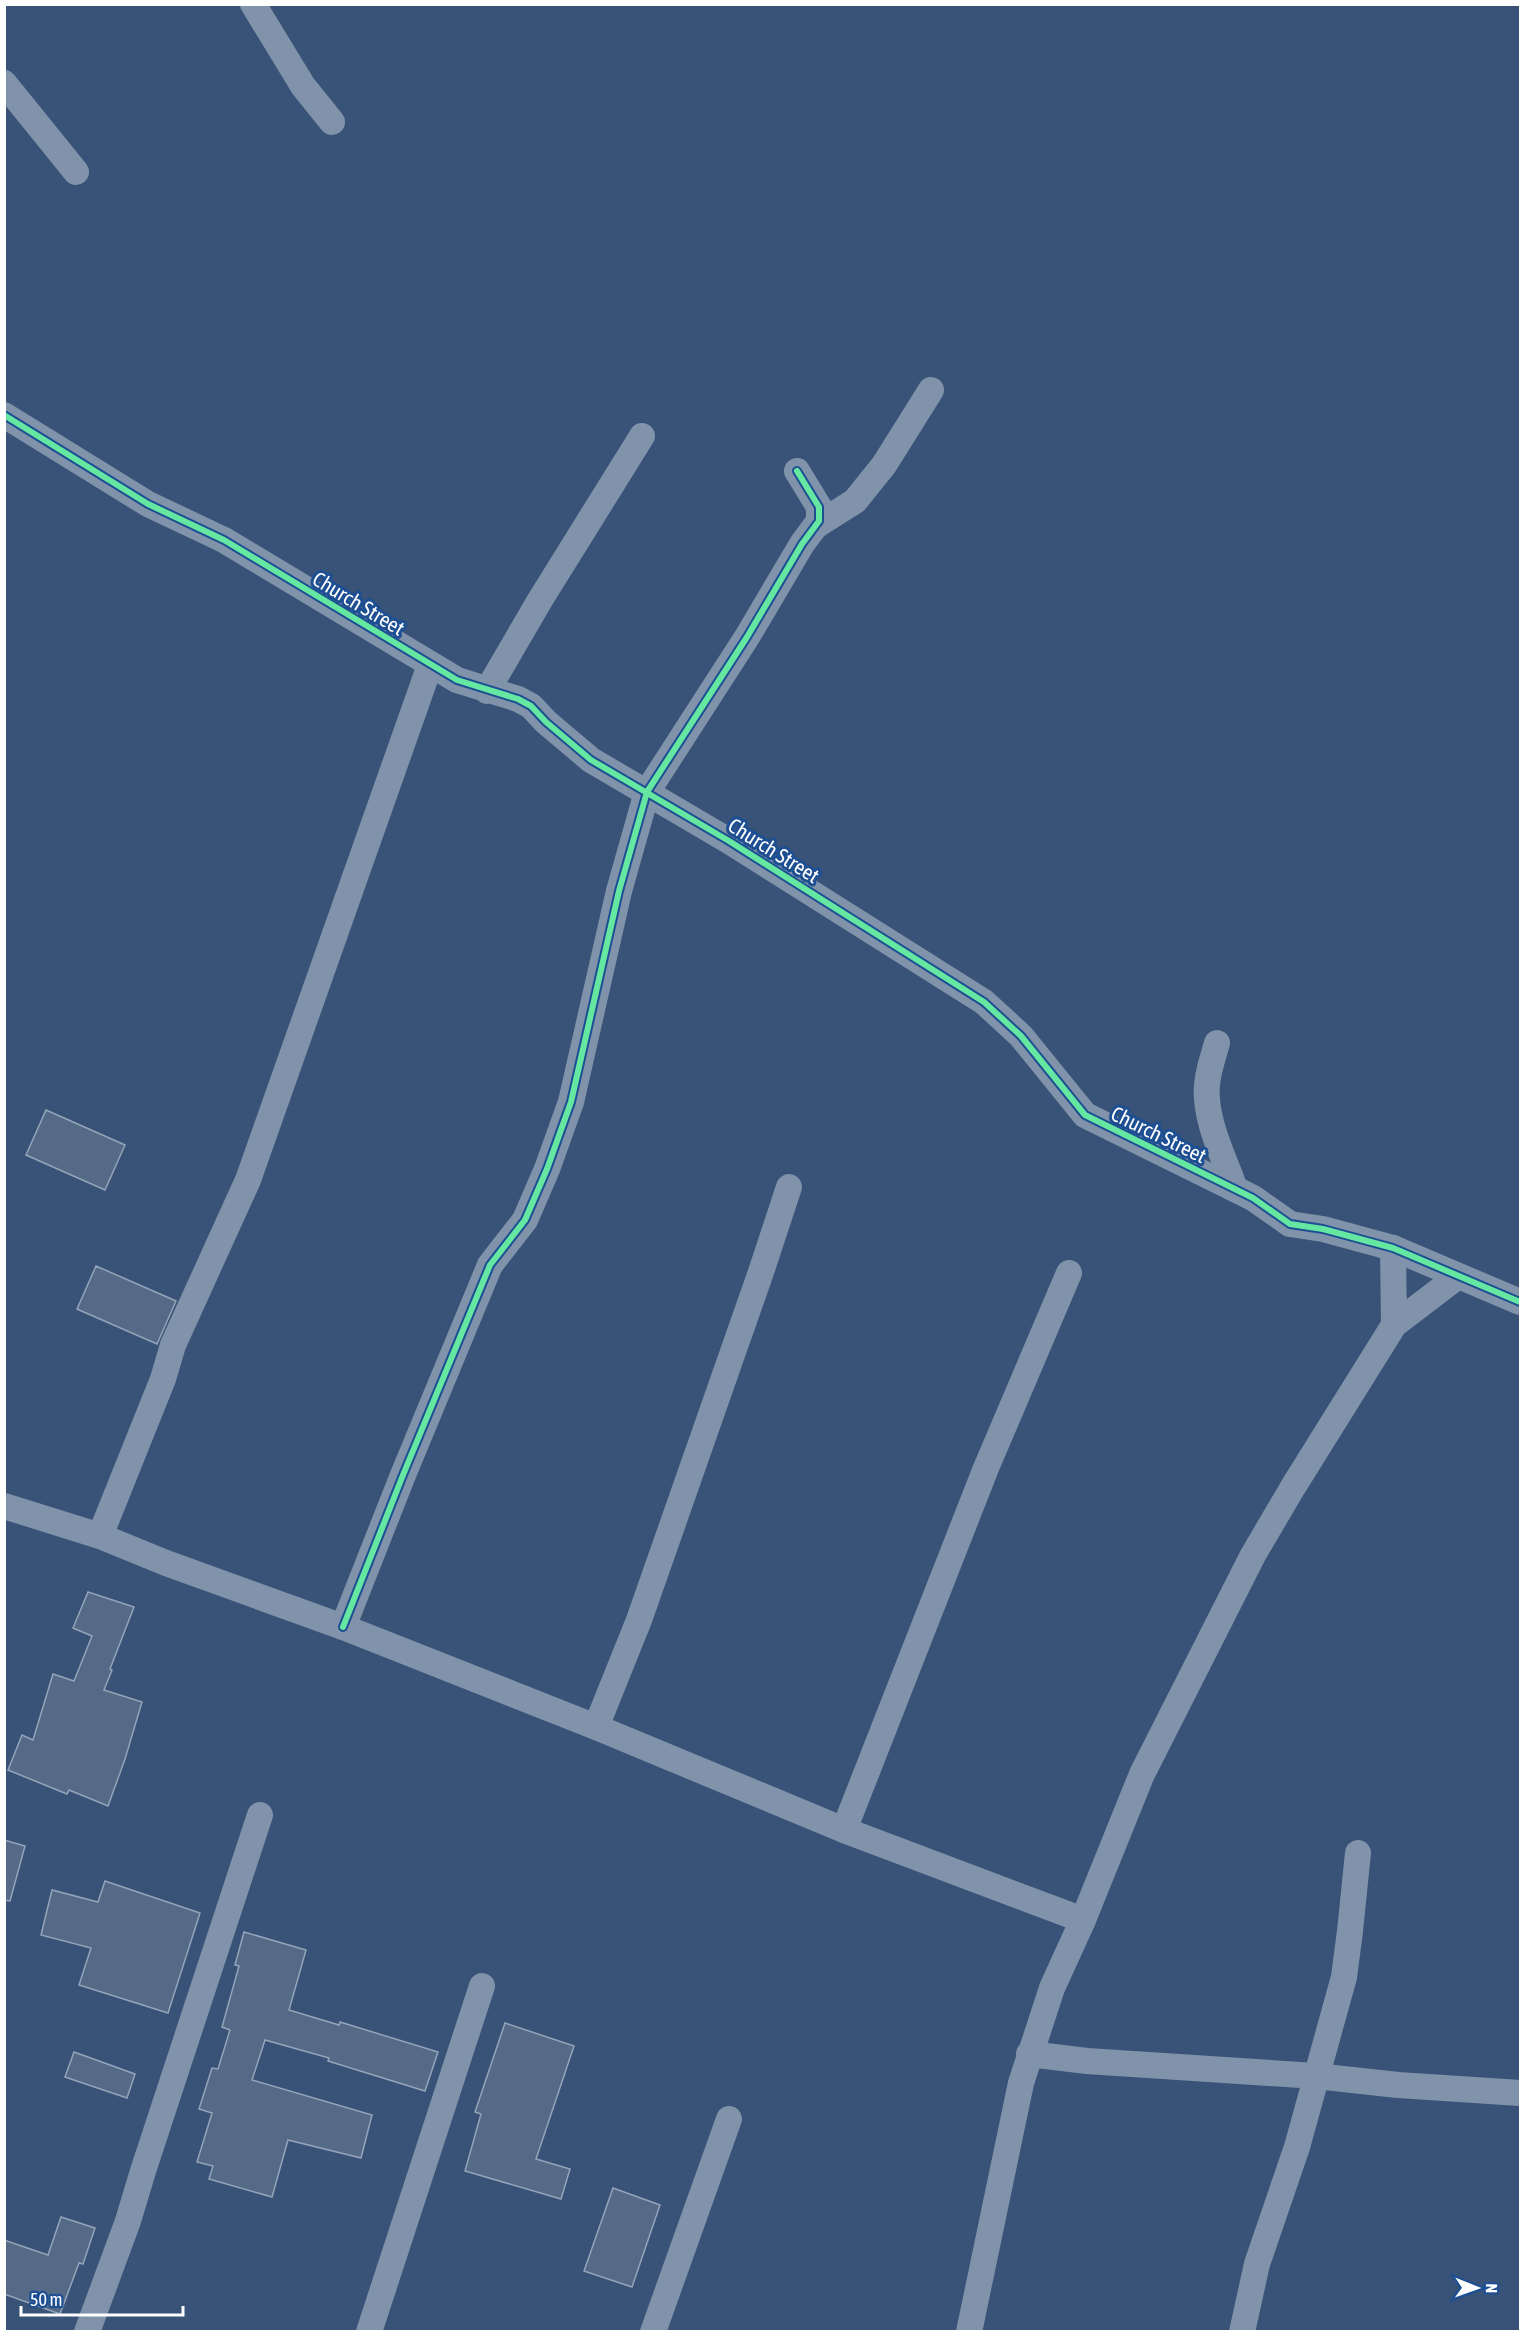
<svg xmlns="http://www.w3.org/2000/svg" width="1525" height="2336" font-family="'Asap Condensed',sans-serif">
	<rect width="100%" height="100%" fill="#385377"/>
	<g fill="#546a87" stroke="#95a4b8" stroke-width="1.5">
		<polygon points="46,1110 125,1145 105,1190 26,1155"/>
		<polygon points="96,1266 176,1301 157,1344 77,1309"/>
		<polygon points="88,1592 134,1607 110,1669 112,1670 104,1690 142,1702 125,1759 108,1806 69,1790 67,1794 8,1770 22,1735 33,1740 53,1674 74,1681 92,1636 73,1628"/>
		<polygon points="4,1840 25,1846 10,1901 4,1900"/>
		<polygon points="105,1881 200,1913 168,2013 79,1985 91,1948 41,1935 52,1890 98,1902"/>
		<polygon points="244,1932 306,1950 289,2010 339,2025 340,2022 438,2052 425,2091 328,2061 329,2058 265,2040 252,2080 372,2115 361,2158 288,2140 272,2197 209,2179 213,2166 197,2162 212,2113 199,2109 212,2068 218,2069 230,2030 222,2027 239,1966 235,1965"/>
		<polygon points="505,2023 574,2046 536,2159 570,2169 561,2199 465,2171 481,2114 475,2112"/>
		<polygon points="74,2052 135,2074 127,2098 65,2077"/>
		<polygon points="613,2188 660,2205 632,2287 584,2271"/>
		<polygon points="61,2217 95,2228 83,2264 79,2263 60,2314 4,2294 4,2240 48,2255"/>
	</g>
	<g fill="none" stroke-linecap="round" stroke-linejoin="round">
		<g stroke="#8093aa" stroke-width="26">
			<polyline points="253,4 303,86 332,122"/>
			<polyline points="4,83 76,172"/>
			<polyline points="4,415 148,504 224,540 457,680 518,699 531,706 546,722 591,760 729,841 984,1002 1021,1036 1085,1115 1253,1198 1290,1224 1323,1229 1393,1248 1520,1302"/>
			<polyline points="817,525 855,501 884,465 931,390"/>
			<polyline points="487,691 540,600 642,436"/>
			<path d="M1217 1043C1212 1061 1205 1080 1207 1099 1209 1129 1225 1160 1235 1189"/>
			<polyline points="1394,1325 1457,1277"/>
			<polyline points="4,1506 100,1536 166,1563 343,1627 596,1727 844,1830 1083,1920"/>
			<polyline points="100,1536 163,1379 173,1345 248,1180 430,665"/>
			<polyline points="343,1627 403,1475 490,1265 525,1220 547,1169 571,1102 619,891 647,792 747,637 802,544 819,521 819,507 797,471"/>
			<polyline points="596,1727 639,1620 761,1272 789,1187"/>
			<polyline points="844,1830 986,1468 1069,1273"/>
			<polyline points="1029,2054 1087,2061 1316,2076 1398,2085 1520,2093"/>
			<polyline points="87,2332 128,2221 143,2171 260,1815"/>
			<polyline points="369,2332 482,1986"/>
			<polyline points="653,2332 729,2119"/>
			<polyline points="969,2332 1021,2083 1052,1988 1083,1920 1142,1774 1253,1555 1293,1487 1394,1325 1393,1248"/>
			<polyline points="1242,2332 1257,2264 1297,2147 1344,1977 1350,1931 1358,1853"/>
		</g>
		<defs>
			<g id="cycleway">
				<polyline points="4,415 148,504 224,540 457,680 518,699 531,706 546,722 591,760 729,841 984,1002 1021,1036 1085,1115 1253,1198 1290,1224 1323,1229 1393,1248 1520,1302"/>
				<polyline points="343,1627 403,1475 490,1265 525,1220 547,1169 571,1102 619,891 647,792 747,637 802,544 819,521 819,507 797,471"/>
			</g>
		</defs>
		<use href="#cycleway" stroke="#1d4f92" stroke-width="10"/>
		<use href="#cycleway" stroke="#66e7a1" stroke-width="6"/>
	</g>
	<g text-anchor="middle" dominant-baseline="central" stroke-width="6" stroke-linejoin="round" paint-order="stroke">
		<g font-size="21" fill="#fff" stroke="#1d4f92">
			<text transform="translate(359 603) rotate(31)">Church Street</text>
			<text transform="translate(774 850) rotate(32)">Church Street</text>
			<text transform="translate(1159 1134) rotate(26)">Church Street</text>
		</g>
	</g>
	<rect width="1525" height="2336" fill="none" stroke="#ffffff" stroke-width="12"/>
	<g transform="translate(1477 2288) rotate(91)" stroke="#1d4f92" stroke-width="4.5" paint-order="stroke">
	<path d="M0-4.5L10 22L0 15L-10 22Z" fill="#ffffff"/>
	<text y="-9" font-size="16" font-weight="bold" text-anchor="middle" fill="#ffffff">N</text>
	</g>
	<path d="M21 2306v9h162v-9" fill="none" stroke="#ffffff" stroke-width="3"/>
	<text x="30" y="2306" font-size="18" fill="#ffffff" stroke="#1d4f92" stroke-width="4.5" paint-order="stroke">50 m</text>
</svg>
